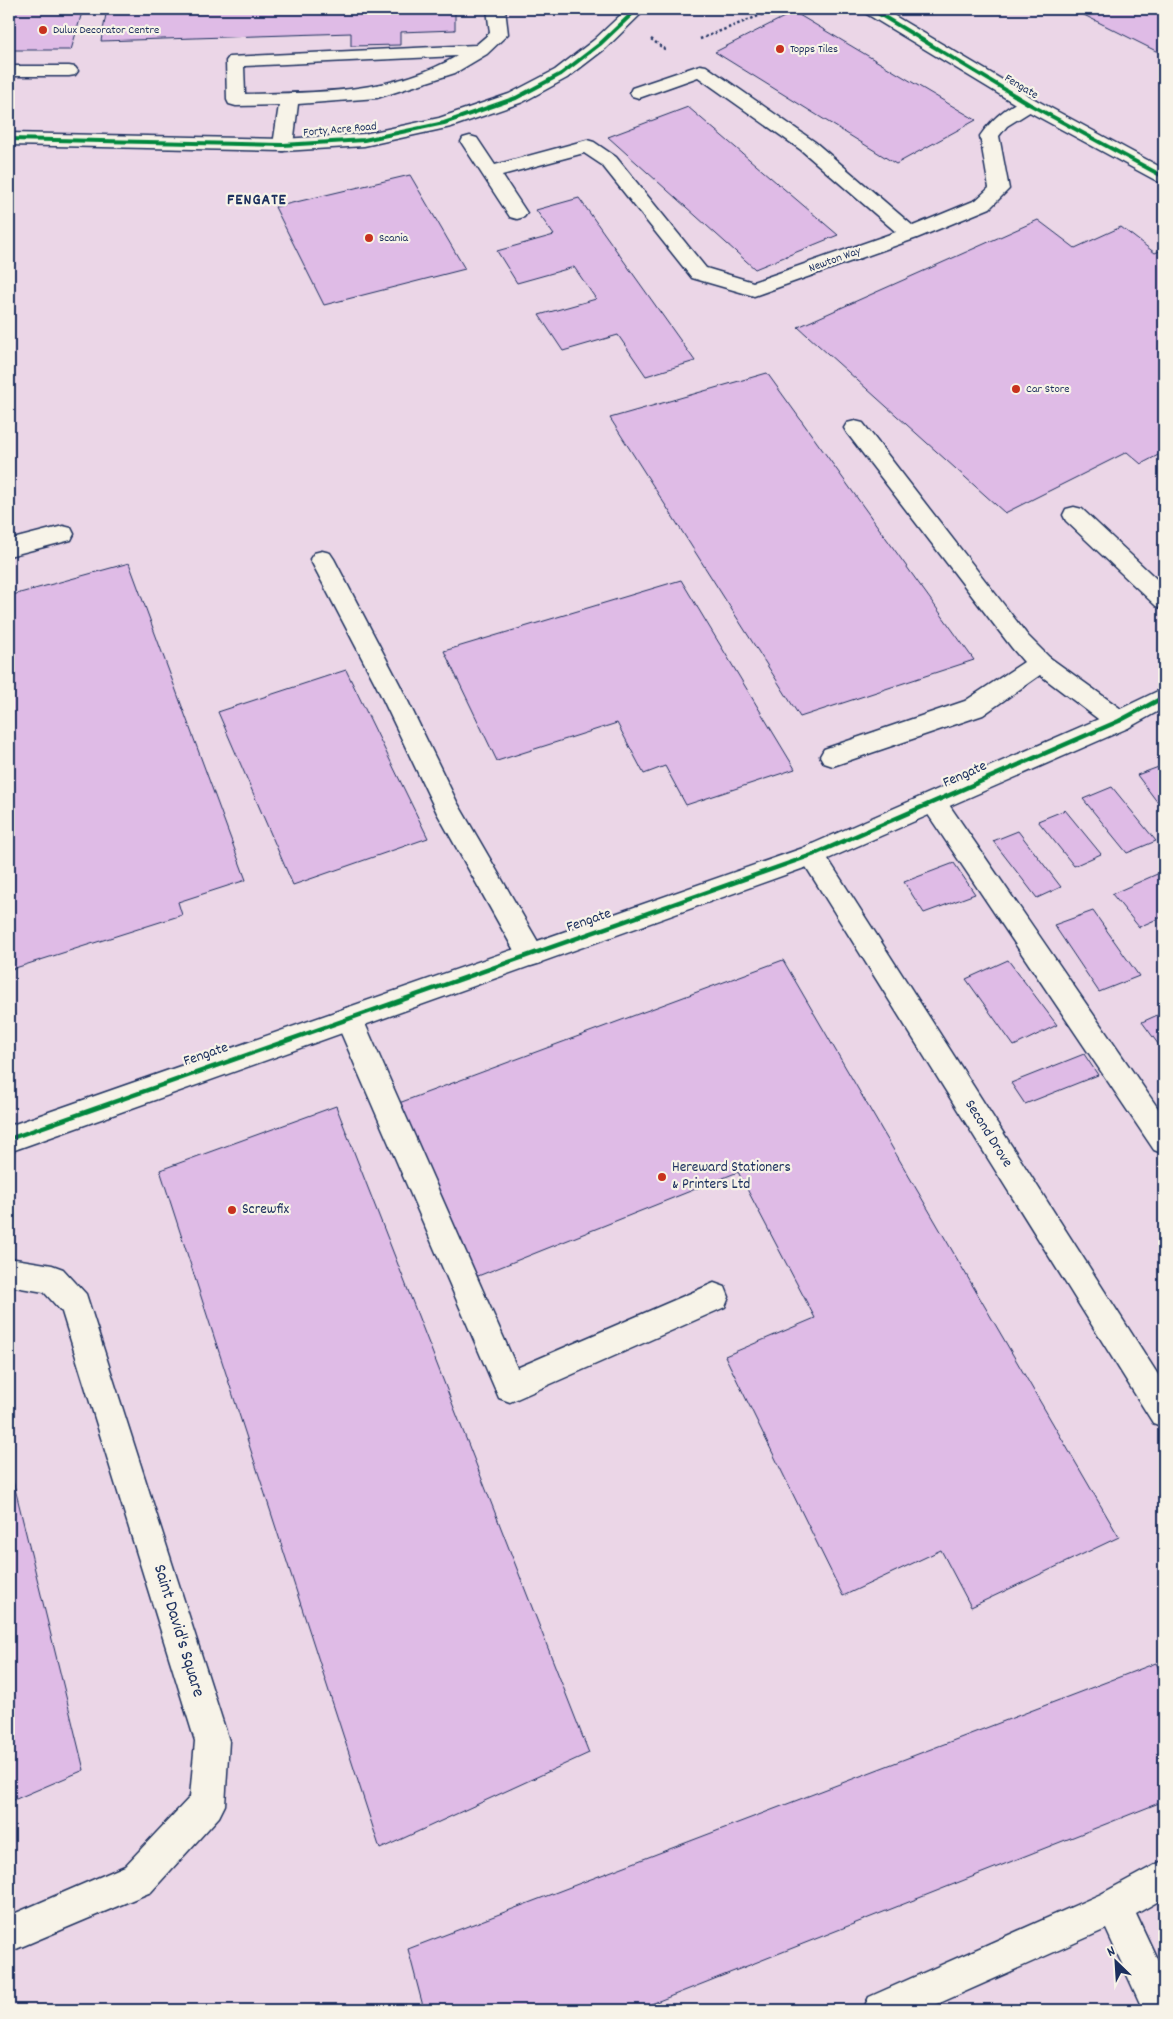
<svg xmlns="http://www.w3.org/2000/svg" width="1173" height="2019" font-family="Dekko,sans-serif">
	<rect width="100%" height="100%" fill="#f0e2e7"/>
	<filter id="ink" filterUnits="userSpaceOnUse"><feTurbulence type="fractalNoise" baseFrequency=".02" numOctaves="2"/><feDisplacementMap in="SourceGraphic" scale="10" xChannelSelector="R" yChannelSelector="G"/><feConvolveMatrix kernelMatrix="1 2 1 2 8 2 1 2 1" color-interpolation-filters="sRGB"/></filter>
	<g filter="url(#ink)">
		<rect fill="#ebd6e7" x="9" y="9" width="1155" height="2001"/>
		<g fill="#dfbbe6" stroke="#1b2f5e">
			<polygon points="9,9 83,9 71,50 9,50"/>
			<polygon points="107,9 455,9 455,30 400,32 400,45 351,46 351,33 101,41"/>
			<polygon points="1072,9 1164,9 1164,55"/>
			<polygon points="794,12 976,120 896,164 715,52"/>
			<polygon points="688,107 838,235 755,269 608,137"/>
			<polygon points="410,175 465,269 324,305 275,207"/>
			<polygon points="579,198 695,361 646,376 618,335 563,351 539,315 596,299 574,267 517,283 497,251 554,235 536,210"/>
			<polygon points="1038,220 1075,248 1121,227 1155,253 1164,249 1164,452 1141,464 1127,452 1005,513 798,327"/>
			<polygon points="767,373 974,660 800,717 610,418"/>
			<polygon points="129,563 246,880 178,902 182,915 9,970 9,596"/>
			<polygon points="681,580 795,769 686,805 665,766 644,774 617,723 497,761 444,651"/>
			<polygon points="346,670 428,838 293,885 218,712"/>
			<polygon points="1164,765 1164,811 1137,775"/>
			<polygon points="1112,787 1156,841 1127,853 1083,799"/>
			<polygon points="1065,810 1101,854 1074,866 1038,821"/>
			<polygon points="1018,831 1061,887 1037,898 993,841"/>
			<polygon points="954,863 975,894 924,913 904,882"/>
			<polygon points="1164,871 1164,916 1139,927 1112,894"/>
			<polygon points="1093,911 1139,976 1099,992 1054,925"/>
			<polygon points="783,960 1119,1537 971,1607 941,1550 843,1596 725,1356 815,1318 738,1172 473,1278 399,1103"/>
			<polygon points="1008,960 1057,1025 1014,1046 966,979"/>
			<polygon points="1164,1012 1164,1052 1142,1022"/>
			<polygon points="1084,1054 1098,1075 1025,1104 1011,1083"/>
			<polygon points="336,1106 589,1753 380,1849 160,1170"/>
			<polygon points="9,1464 84,1770 9,1802"/>
			<polygon points="1156,1663 1164,1679 1164,1801 636,2010 424,2010 408,1949"/>
		</g>
		<g fill="none" stroke-linecap="round" stroke-linejoin="round">
			<defs>
				<g id="service">
					<path d="M487 9H505L508 34 487 54 455 73 377 98 298 104 293 145 290 149 283 151 276 149 273 145 279 105 236 106 229 104 227 100 226 61 229 57 476 45 490 33ZM457 56C395 93 315 93 245 94L244 66Z"/>
					<path d="M700 65 706 66 815 142 913 226 976 200 989 188 980 136C990 121 1016 95 1036 100L1038 104 1036 108 1007 126 999 136 1009 189 990 208 917 238 754 296 692 278 602 165 584 153 502 175 527 213 524 217 517 219 510 217 461 142 463 138 470 136 477 138 495 165 587 140 594 142 616 157 706 268 753 282 896 232 801 150 698 77 639 98 632 96 630 92 632 88Z"/>
					<polygon points="9,66 69,66 75,67 78,71 75,75 69,76 9,76"/>
					<polygon points="855,421 863,423 1028,636 1049,657 1128,714 1131,721 1128,728 1119,730 1110,728 1040,675 983,715 833,766 824,763 820,756 824,749 965,701 1024,662 1012,648 847,433 844,428 847,423"/>
					<polygon points="1074,507 1082,509 1164,586 1164,609 1156,606 1066,521 1063,515 1066,509"/>
					<polygon points="63,526 71,528 74,534 71,540 9,556 9,540"/>
					<polygon points="322,551 330,553 334,559 400,685 457,802 541,947 544,955 541,963 531,966 521,963 437,813 376,685 310,559 314,553"/>
					<polygon points="934,793 943,796 1164,1117 1164,1154 1154,1150 925,810 921,803 925,796"/>
					<polygon points="812,844 821,848 1164,1384 1164,1427 1153,1423 803,862 799,855 803,848"/>
					<polygon points="349,1007 359,1011 363,1019 517,1368 714,1283 725,1287 729,1297 725,1307 510,1402 499,1398 335,1019 339,1011"/>
					<polygon points="9,1258 52,1265 63,1269 86,1294 229,1741 225,1805 219,1817 151,1892 9,1952 9,1916 125,1866 190,1797 195,1741 62,1312 44,1292 9,1286"/>
					<polygon points="1164,1860 1164,1898 1136,1914 1164,1974 1164,2010 1143,2010 1106,1929 924,2010 863,2010 869,1997 1101,1894"/>
				</g>
				<polygon id="minor" points="627,9 646,9 606,48 567,78 523,102 451,127 364,146 283,151 9,145 9,133 283,139 364,134 439,118 509,94 555,70 594,40"/>
				<g id="tertiary">
					<polygon points="862,9 883,9 1036,100 1164,169 1164,183 1157,181 1022,108 865,13"/>
					<polygon points="1164,688 1164,708 1128,728 821,862 9,1152 9,1126 803,848 1110,714"/>
				</g>
			</defs>
			<use href="#service" stroke="#1b2f5e" stroke-width="3"/>
			<use href="#minor" stroke="#1b2f5e" stroke-width="3"/>
			<use href="#tertiary" stroke="#1b2f5e" stroke-width="3"/>
			<g stroke="#1b2f5e" stroke-width="2.5" stroke-dasharray="2.5 2.5" stroke-linecap="butt">
				<polyline points="651,39 666,50"/>
				<polyline points="700,39 776,9"/>
			</g>
			<use href="#service" fill="#f7f3e8" fill-rule="evenodd"/>
			<use href="#minor" fill="#f7f3e8" fill-rule="evenodd"/>
			<use href="#tertiary" fill="#f7f3e8" fill-rule="evenodd"/>
			<defs>
				<g id="cycleway-far1">
					<polyline points="871,9 1029,104 1164,177"/>
					<polyline points="9,139 283,145 364,140 444,123 516,98 561,74 600,44 637,9"/>
				</g>
				<polyline id="cycleway" points="9,1139 812,855 1119,721 1164,697"/>
			</defs>
			<use href="#cycleway-far1" stroke="#f7f3e8" stroke-width="6"/>
			<use href="#cycleway" stroke="#f7f3e8" stroke-width="8"/>
			<use href="#cycleway-far1" stroke="#00873e" stroke-width="4"/>
			<use href="#cycleway" stroke="#00873e" stroke-width="4.5"/>
		</g>
	</g>
	<g fill="#c8321e" stroke="#f7f3e8" stroke-width="2">
		<circle cx="43" cy="30" r="5"/>
		<circle cx="780" cy="49" r="5"/>
		<circle cx="369" cy="238" r="5"/>
		<circle cx="1016" cy="389" r="5"/>
		<circle cx="662" cy="1177" r="5"/>
		<circle cx="232" cy="1210" r="5"/>
	</g>
	<g text-anchor="middle" dominant-baseline="central" stroke-width="4.5" stroke-linejoin="round" paint-order="stroke">
		<g font-size="12" fill="#1b2f5e" stroke="#f7f3e8" text-anchor="start">
			<text x="53" y="30">Dulux Decorator Centre</text>
			<text x="790" y="49">Topps Tiles</text>
			<text x="379" y="238">Scania</text>
			<text x="1026" y="389">Car Store</text>
		</g>
		<g font-size="12" fill="#1b2f5e" stroke="#f7f3e8">
			<text transform="translate(1021 87) rotate(31)">Fengate</text>
			<text transform="translate(340 130) rotate(-5)">Forty Acre Road</text>
			<text transform="translate(835 260) rotate(-20)">Newton Way</text>
		</g>
		<g font-size="15" fill="#1b2f5e" stroke="#f7f3e8">
			<text transform="translate(965 775) rotate(-24)">Fengate</text>
			<text transform="translate(589 921) rotate(-19)">Fengate</text>
			<text transform="translate(206 1055) rotate(-19)">Fengate</text>
			<text transform="translate(988 1134) rotate(58)">Second Drove</text>
		</g>
		<g font-size="15" fill="#1b2f5e" stroke="#f7f3e8" text-anchor="start">
			<text x="672" y="1168">Hereward Stationers<tspan x="672" dy="17">&amp; Printers Ltd</tspan></text>
			<text x="242" y="1210">Screwfix</text>
		</g>
		<g font-size="16" font-weight="bold" letter-spacing="1" fill="#1b2f5e" stroke="#f7f3e8">
			<text x="257" y="200">FENGATE</text>
		</g>
		<g font-size="18" fill="#1b2f5e" stroke="#f7f3e8">
			<text transform="translate(178 1631) rotate(73)">Saint David's Square</text>
		</g>
	</g>
	<rect width="1173" height="2019" fill="none" stroke="#f7f3e8" stroke-width="30"/>
	<rect x="15" y="15" width="1143" height="1989" fill="none" stroke="#1b2f5e" stroke-width="2" filter="url(#ink)"/>
	<g transform="translate(1116 1962) rotate(335)" stroke="#f7f3e8" stroke-width="4" paint-order="stroke">
	<path d="M0-4L9 19L0 12L-9 19Z" fill="#1b2f5e"/>
	<text y="-8" font-size="14" font-weight="bold" text-anchor="middle" fill="#1b2f5e">N</text>
	</g>
</svg>
